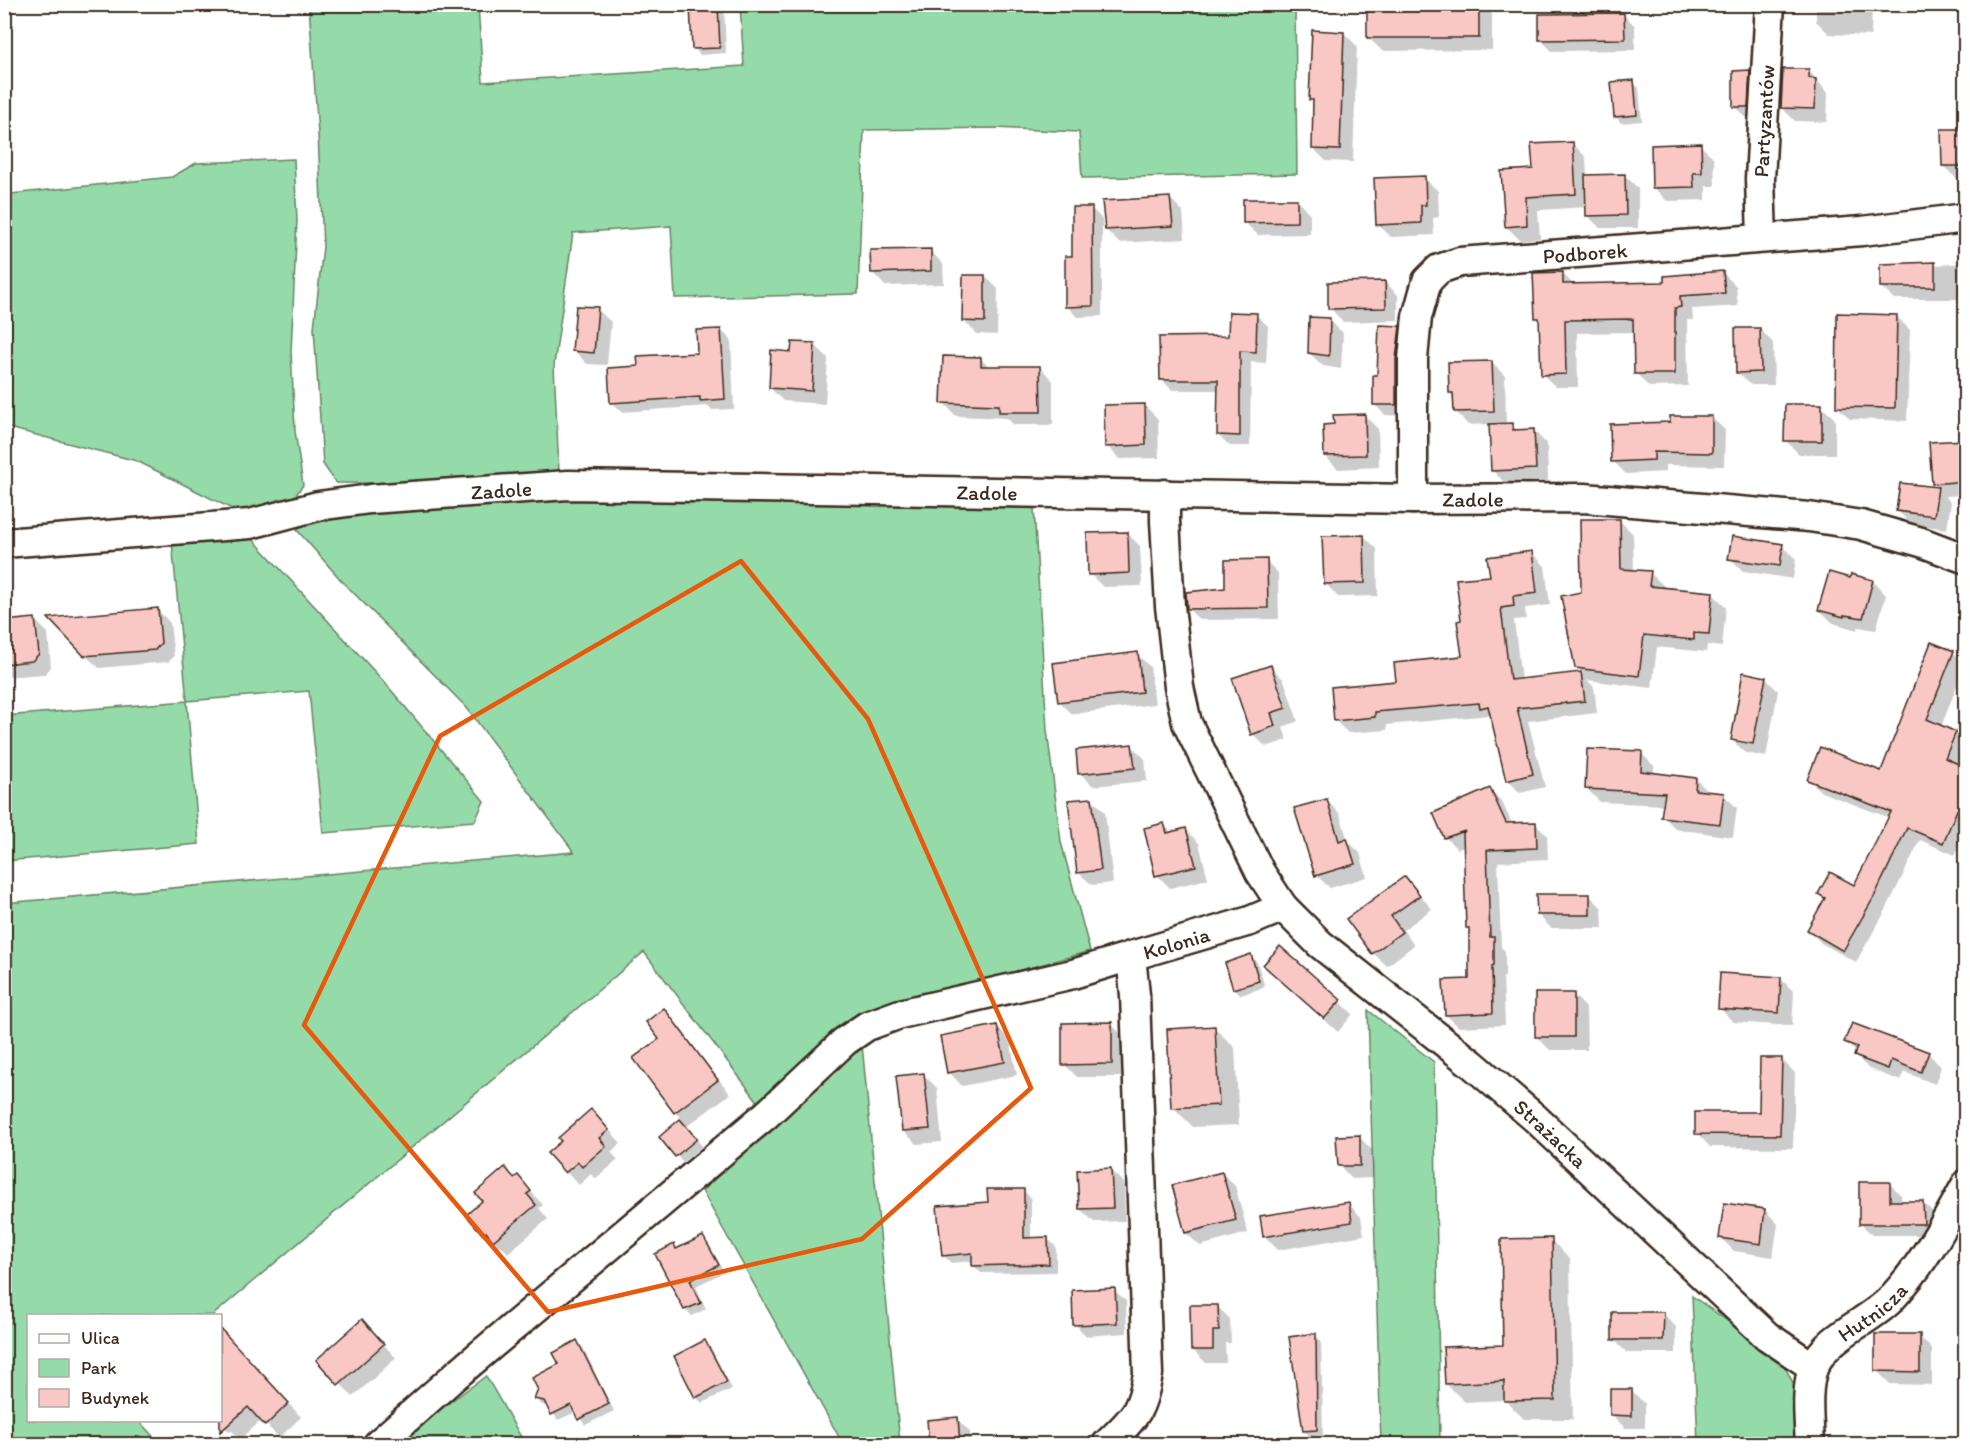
<svg xmlns="http://www.w3.org/2000/svg" width="1970" height="1449" font-family="Itim,sans-serif">
	<rect width="100%" height="100%" fill="#fff"/>
	<filter id="ink" filterUnits="userSpaceOnUse"><feTurbulence type="fractalNoise" baseFrequency=".0167" numOctaves="2"/><feDisplacementMap in="SourceGraphic" scale="12" xChannelSelector="R" yChannelSelector="G"/><feConvolveMatrix kernelMatrix="1 2 1 2 8 2 1 2 1" color-interpolation-filters="sRGB"/></filter>
	<g filter="url(#ink)">
		<g fill="#95dba9" stroke="#688264" stroke-width="1.5">
			<polygon points="309,5 478,5 483,82 744,66 740,5 1295,5 1297,174 1082,178 1079,132 996,128 864,130 858,294 675,298 671,226 573,233 554,365 559,472 375,483 336,483 323,464 314,328 323,247 318,134"/>
			<polygon points="294,159 297,220 291,352 295,431 303,485 295,496 271,509 236,511 137,461 5,427 4,200 11,194 172,177 196,163"/>
			<polygon points="571,497 856,502 1034,508 1047,730 1061,842 1090,951 899,1004 759,1103 644,952 213,1315 28,1316 28,1420 139,1421 160,1444 5,1444 5,903 574,852 467,708 341,580 297,530 303,524 315,519"/>
			<polygon points="249,535 386,684 484,801 475,821 323,833 309,691 187,701 199,844 5,861 5,716 187,701 172,542"/>
			<polygon points="1368,1010 1434,1062 1440,1444 1381,1444"/>
			<polygon points="862,1044 900,1444 843,1444 702,1191"/>
			<polygon points="1692,1296 1756,1341 1782,1361 1795,1387 1797,1444 1698,1444"/>
			<polygon points="486,1376 525,1444 394,1444 398,1440"/>
		</g>
		<g fill="#0003">
			<polygon points="586,4 630,4 630,6 591,10"/>
			<polygon points="692,4 724,4 726,53 700,55 694,48"/>
			<polygon points="1369,4 1482,4 1492,14 1492,50 1382,51 1369,38"/>
			<polygon points="1816,4 1872,4 1871,36 1829,34 1816,21"/>
			<polygon points="1937,4 1965,4 1964,11 1942,9"/>
			<polygon points="1624,15 1635,26 1635,50 1552,51 1541,40"/>
			<polygon points="1344,33 1357,46 1353,162 1326,161 1313,148 1315,103 1311,99"/>
			<polygon points="1749,71 1760,82 1758,118 1745,117 1734,106"/>
			<polygon points="1809,71 1828,93 1827,122 1795,121 1782,108"/>
			<polygon points="1633,82 1639,88 1642,121 1621,123 1615,116"/>
			<polygon points="1966,130 1966,179 1957,179 1943,166 1943,131"/>
			<polygon points="1572,143 1586,157 1587,176 1624,175 1638,188 1638,228 1600,228 1587,215 1587,207 1538,210 1540,238 1520,240 1506,226 1534,170"/>
			<polygon points="1700,145 1714,158 1715,186 1706,186 1706,200 1667,201 1653,187"/>
			<polygon points="1424,178 1438,191 1439,217 1433,218 1434,235 1391,237 1378,224"/>
			<polygon points="1170,198 1183,212 1185,239 1119,243 1106,230"/>
			<polygon points="1297,200 1310,214 1310,234 1258,235 1244,222"/>
			<polygon points="1091,208 1102,219 1102,316 1077,317 1067,306 1073,258"/>
			<polygon points="930,250 943,264 944,284 885,286 872,272"/>
			<polygon points="1934,263 1936,265 1966,263 1966,299 1894,299 1881,287"/>
			<polygon points="1562,273 1574,285 1666,283 1723,273 1736,286 1738,306 1692,309 1693,320 1687,320 1688,386 1649,387 1636,373 1635,332 1577,333 1578,387 1556,387 1542,374 1541,322 1537,318"/>
			<polygon points="985,276 998,289 997,335 977,334 964,321"/>
			<polygon points="1385,282 1398,295 1398,320 1343,322 1330,308"/>
			<polygon points="597,309 611,322 607,365 587,364 574,350"/>
			<polygon points="1256,315 1268,326 1266,363 1251,362 1250,446 1230,446 1218,435 1219,390 1172,390 1161,379 1230,338"/>
			<polygon points="1897,317 1910,330 1907,421 1850,419 1837,406"/>
			<polygon points="1329,320 1343,333 1341,369 1323,366 1309,353"/>
			<polygon points="1399,327 1410,338 1407,416 1385,415 1374,404 1379,377"/>
			<polygon points="1760,329 1773,343 1774,385 1751,385 1737,372"/>
			<polygon points="721,330 731,340 734,409 712,410 708,406 622,412 612,402 699,354"/>
			<polygon points="815,345 828,358 825,404 783,401 770,388 793,353"/>
			<polygon points="980,358 990,368 1040,367 1053,381 1053,425 1014,425 1007,418 956,416 943,402"/>
			<polygon points="1492,363 1505,376 1506,425 1512,425 1519,431 1534,431 1547,444 1548,481 1505,483 1492,470 1491,424 1468,425 1455,411 1455,397 1450,393"/>
			<polygon points="1144,405 1158,419 1159,458 1120,459 1107,446"/>
			<polygon points="1821,406 1835,419 1835,454 1799,454 1786,441"/>
			<polygon points="1364,415 1378,429 1379,467 1338,469 1325,456 1335,426"/>
			<polygon points="1711,417 1725,430 1724,466 1666,465 1666,472 1626,474 1613,461"/>
			<polygon points="1966,441 1966,495 1945,496 1951,502 1947,529 1911,524 1898,511 1901,484 1940,489 1934,483 1931,444"/>
			<polygon points="1620,521 1633,534 1634,571 1650,573 1664,586 1663,589 1713,594 1726,607 1722,647 1707,645 1706,652 1657,647 1652,688 1587,680 1594,687 1597,713 1528,721 1545,787 1520,793 1508,780 1493,718 1490,715 1387,725 1387,730 1348,733 1335,720 1397,683 1464,658 1463,621 1491,577 1532,553 1545,566 1550,605 1525,608 1526,619 1514,620 1521,680 1583,673 1577,667 1583,594"/>
			<polygon points="1127,533 1140,546 1142,586 1103,587 1090,574"/>
			<polygon points="1364,536 1377,549 1378,596 1338,597 1325,583"/>
			<polygon points="1782,546 1796,559 1793,579 1743,571 1730,558"/>
			<polygon points="1266,561 1278,573 1279,619 1200,620 1188,609 1227,590"/>
			<polygon points="1851,579 1873,581 1886,595 1876,630 1858,627 1857,630 1833,623 1820,610"/>
			<polygon points="157,609 170,623 174,657 168,662 99,668 85,655"/>
			<polygon points="35,620 48,633 51,667 45,674 4,677 4,623"/>
			<polygon points="1953,652 1965,665 1941,727 1955,733 1966,743 1966,751 1959,766 1966,768 1966,831 1955,855 1920,840 1886,910 1856,962 1821,943 1809,930 1826,900 1820,894 1855,887 1890,818 1821,792 1809,779 1882,773"/>
			<polygon points="1137,654 1150,667 1155,704 1072,714 1059,701"/>
			<polygon points="1270,666 1284,680 1298,721 1283,727 1287,740 1266,747 1253,734"/>
			<polygon points="1765,678 1778,691 1766,757 1746,753 1732,740"/>
			<polygon points="1132,746 1145,759 1147,781 1093,786 1080,773"/>
			<polygon points="1641,753 1654,766 1654,774 1696,779 1709,793 1724,795 1737,808 1733,837 1676,829 1663,816 1665,805 1600,802 1587,789"/>
			<polygon points="1490,789 1502,802 1512,824 1535,823 1547,835 1548,859 1498,862 1501,947 1505,951 1505,977 1503,977 1505,1025 1459,1027 1446,1015 1470,981 1470,930 1468,928 1465,847 1457,849 1445,837"/>
			<polygon points="1092,799 1105,812 1113,883 1092,885 1078,872"/>
			<polygon points="1326,800 1340,814 1348,841 1360,853 1367,877 1330,888 1316,875"/>
			<polygon points="1163,824 1172,833 1186,830 1199,843 1208,879 1170,888 1157,875"/>
			<polygon points="1405,878 1432,909 1403,930 1414,945 1387,966 1373,953 1348,920"/>
			<polygon points="1589,895 1602,908 1603,928 1551,928 1538,915"/>
			<polygon points="1280,949 1353,1014 1338,1032 1278,978"/>
			<polygon points="1251,956 1257,962 1265,987 1241,995 1234,988"/>
			<polygon points="1781,979 1794,992 1792,1026 1733,1022 1720,1008"/>
			<polygon points="1573,994 1586,1008 1587,1050 1550,1050 1537,1037"/>
			<polygon points="664,1010 677,1024 730,1094 686,1127 702,1146 683,1162 661,1137 682,1119 675,1112 661,1039"/>
			<polygon points="1111,1024 1124,1037 1125,1077 1077,1077 1064,1064"/>
			<polygon points="997,1026 1010,1040 1017,1075 962,1086 949,1072"/>
			<polygon points="1215,1028 1235,1048 1239,1125 1193,1127 1173,1107"/>
			<polygon points="1846,1042 1928,1053 1941,1067 1935,1084 1904,1072 1901,1081 1869,1069 1856,1056 1857,1053"/>
			<polygon points="1781,1059 1795,1073 1793,1148 1710,1147 1697,1133 1761,1114"/>
			<polygon points="923,1074 937,1088 942,1142 917,1144 903,1131"/>
			<polygon points="604,1124 621,1143 611,1152 618,1160 596,1179 591,1174 579,1185 566,1172"/>
			<polygon points="1359,1137 1372,1150 1373,1178 1352,1179 1339,1165"/>
			<polygon points="1110,1170 1124,1183 1125,1221 1094,1222 1080,1209"/>
			<polygon points="1222,1173 1235,1186 1248,1233 1200,1246 1186,1233 1174,1186"/>
			<polygon points="518,1177 543,1205 539,1208 548,1219 508,1253 500,1245 497,1247 484,1234"/>
			<polygon points="1889,1183 1901,1195 1901,1202 1923,1202 1934,1213 1934,1235 1872,1235 1861,1224"/>
			<polygon points="1023,1190 1031,1198 1031,1239 1048,1239 1056,1247 1056,1272 981,1273 973,1265 973,1261 951,1263 943,1255 989,1203"/>
			<polygon points="1348,1203 1361,1217 1364,1235 1278,1250 1264,1236"/>
			<polygon points="1765,1210 1778,1224 1773,1257 1734,1251 1720,1237"/>
			<polygon points="702,1238 709,1244 724,1272 696,1286 706,1309 692,1316 686,1310 657,1254 674,1246 678,1250"/>
			<polygon points="1551,1240 1570,1259 1573,1419 1524,1419 1505,1400 1465,1402 1446,1384 1505,1346"/>
			<polygon points="1114,1290 1126,1301 1127,1333 1086,1336 1075,1324"/>
			<polygon points="1217,1306 1230,1319 1231,1343 1225,1343 1226,1363 1206,1363 1193,1350"/>
			<polygon points="1663,1313 1676,1327 1676,1353 1627,1353 1613,1339"/>
			<polygon points="362,1321 396,1358 353,1397 318,1360"/>
			<polygon points="1315,1335 1321,1341 1323,1436 1311,1437 1304,1431"/>
			<polygon points="1919,1336 1932,1349 1932,1385 1890,1384 1877,1371"/>
			<polygon points="577,1342 583,1348 614,1411 585,1425 576,1412 558,1420 548,1406 542,1405 536,1399"/>
			<polygon points="705,1342 711,1348 732,1389 702,1403 696,1397"/>
			<polygon points="244,1355 301,1417 279,1438 262,1420 240,1439 232,1431 229,1432 218,1420 220,1420"/>
			<polygon points="1631,1390 1645,1404 1645,1428 1625,1428 1611,1414"/>
			<polygon points="957,1419 970,1432 972,1444 930,1444 928,1422"/>
		</g>
		<g fill="#f9c8c5" stroke="#3b2a1e" stroke-width="1.5">
			<polygon points="690,4 718,4 720,48 692,49"/>
			<rect x="1367" y="4" width="112" height="34"/>
			<polygon points="1624,13 1625,39 1539,40 1539,14"/>
			<polygon points="1312,30 1344,32 1340,150 1312,149 1313,100 1309,100"/>
			<polygon points="1783,69 1809,69 1809,78 1816,79 1815,109 1781,108"/>
			<polygon points="1750,70 1748,107 1733,107 1733,71"/>
			<polygon points="1634,80 1637,115 1614,117 1611,82"/>
			<polygon points="1941,129 1965,129 1965,166 1942,166"/>
			<polygon points="1573,142 1576,194 1526,197 1527,225 1505,227 1501,171 1533,169 1531,144"/>
			<polygon points="1701,143 1702,173 1693,173 1694,187 1652,188 1651,145"/>
			<polygon points="1625,174 1626,215 1586,216 1585,175"/>
			<polygon points="1425,176 1426,205 1421,205 1421,223 1376,225 1374,178"/>
			<polygon points="1170,197 1173,226 1105,230 1102,201"/>
			<polygon points="1243,199 1297,199 1297,222 1243,223"/>
			<polygon points="1072,207 1092,207 1093,306 1065,307 1065,256 1072,256"/>
			<polygon points="931,249 931,271 871,273 870,250"/>
			<polygon points="1935,262 1935,287 1880,287 1880,264"/>
			<polygon points="1723,271 1725,293 1680,296 1681,307 1675,308 1675,374 1634,374 1633,319 1565,320 1566,374 1541,375 1539,318 1535,318 1533,273 1563,272 1563,284 1664,282 1664,276"/>
			<polygon points="963,275 985,275 985,322 962,321"/>
			<polygon points="1385,281 1386,308 1328,309 1328,282"/>
			<polygon points="576,306 598,307 594,353 572,351"/>
			<polygon points="1229,312 1257,313 1256,352 1240,351 1240,436 1217,435 1218,380 1160,380 1159,337 1228,336"/>
			<polygon points="1837,313 1897,315 1895,408 1836,407"/>
			<polygon points="1309,317 1330,318 1329,356 1308,353"/>
			<polygon points="1379,325 1400,326 1396,359 1396,405 1373,405 1373,375 1377,375"/>
			<polygon points="1735,328 1760,328 1761,372 1736,373"/>
			<polygon points="721,329 725,399 700,401 700,397 610,403 608,368 638,366 637,356 697,353 696,330"/>
			<polygon points="792,342 815,343 812,391 769,388 771,350 791,352"/>
			<polygon points="943,356 981,357 981,366 1040,366 1041,412 999,412 999,405 941,403"/>
			<polygon points="1492,361 1494,411 1454,412 1453,393 1449,393 1448,362"/>
			<polygon points="1145,404 1146,445 1105,447 1104,405"/>
			<polygon points="1785,404 1822,404 1822,441 1784,441"/>
			<polygon points="1365,414 1366,455 1324,456 1323,425 1334,424 1333,415"/>
			<polygon points="1670,416 1712,416 1712,453 1654,452 1654,460 1611,462 1610,424 1670,422"/>
			<polygon points="1513,423 1513,430 1534,429 1536,469 1491,471 1489,424"/>
			<polygon points="1965,440 1965,481 1932,484 1929,442"/>
			<polygon points="1900,483 1938,487 1934,516 1896,511"/>
			<polygon points="1580,519 1620,519 1621,569 1651,571 1649,586 1713,592 1709,634 1694,633 1694,640 1644,635 1639,676 1575,668 1561,596 1581,592"/>
			<polygon points="1128,532 1129,573 1088,575 1087,533"/>
			<polygon points="1364,535 1365,583 1324,584 1322,536"/>
			<polygon points="1732,536 1783,544 1780,566 1728,559"/>
			<polygon points="1532,551 1537,593 1513,596 1514,606 1501,608 1510,680 1581,672 1585,701 1517,708 1533,774 1506,781 1488,706 1480,708 1479,703 1375,712 1375,717 1334,721 1331,687 1396,681 1394,663 1462,656 1457,621 1461,620 1456,579 1490,576 1487,557"/>
			<polygon points="1267,559 1268,608 1187,609 1186,592 1225,588 1225,560"/>
			<polygon points="1829,572 1850,578 1851,574 1873,580 1863,618 1844,615 1844,617 1818,610"/>
			<polygon points="158,608 161,643 155,650 119,653 84,656 48,618"/>
			<polygon points="35,618 39,654 32,661 4,664 4,621"/>
			<polygon points="1931,642 1954,651 1927,719 1956,732 1945,758 1965,767 1965,813 1957,810 1943,843 1907,828 1874,897 1843,951 1807,930 1825,898 1818,894 1830,872 1854,885 1891,812 1807,780 1820,747 1881,771"/>
			<polygon points="1138,652 1142,692 1058,702 1053,663"/>
			<polygon points="1271,665 1286,708 1271,713 1275,726 1251,735 1232,678"/>
			<polygon points="1743,672 1766,677 1753,744 1731,740"/>
			<polygon points="1132,744 1135,768 1078,774 1076,750"/>
			<polygon points="1587,749 1642,751 1641,771 1696,778 1695,790 1724,793 1720,824 1661,817 1665,793 1585,789"/>
			<polygon points="1490,788 1506,823 1536,822 1537,848 1487,850 1490,937 1494,937 1494,965 1492,966 1493,1013 1445,1015 1443,980 1469,979 1469,928 1466,928 1463,833 1465,831 1444,838 1433,813"/>
			<polygon points="1092,798 1101,870 1077,873 1068,800"/>
			<polygon points="1327,799 1339,841 1347,838 1355,864 1315,876 1294,808"/>
			<polygon points="1164,823 1167,833 1186,828 1196,866 1155,876 1144,828"/>
			<polygon points="1405,876 1420,895 1391,916 1402,932 1372,954 1346,919"/>
			<polygon points="1536,894 1590,894 1590,915 1537,915"/>
			<polygon points="1280,946 1341,1000 1324,1019 1263,965"/>
			<polygon points="1251,954 1259,981 1233,989 1225,963"/>
			<polygon points="1720,973 1781,977 1779,1013 1718,1009"/>
			<rect x="1535" y="993" width="39" height="44"/>
			<polygon points="664,1008 718,1080 674,1113 633,1058 659,1039 646,1022"/>
			<polygon points="1112,1022 1112,1064 1062,1065 1062,1023"/>
			<polygon points="1852,1023 1929,1052 1921,1072 1891,1060 1888,1069 1854,1056 1857,1047 1844,1042"/>
			<polygon points="997,1025 1005,1062 947,1073 940,1036"/>
			<polygon points="1215,1026 1219,1105 1171,1108 1167,1029"/>
			<polygon points="1760,1058 1782,1058 1780,1135 1695,1134 1695,1112 1759,1112"/>
			<polygon points="924,1073 930,1129 902,1131 896,1076"/>
			<polygon points="591,1109 609,1130 599,1138 606,1146 582,1167 578,1162 565,1173 547,1153 561,1141 558,1138"/>
			<polygon points="680,1119 697,1139 675,1157 659,1137"/>
			<polygon points="1360,1135 1360,1166 1338,1166 1336,1136"/>
			<polygon points="505,1167 514,1178 518,1175 531,1191 527,1194 536,1205 493,1241 486,1232 483,1235 466,1215 482,1201 475,1193"/>
			<polygon points="1111,1168 1113,1208 1079,1209 1077,1170"/>
			<polygon points="1222,1172 1236,1220 1185,1233 1172,1185"/>
			<polygon points="1859,1182 1890,1182 1890,1201 1923,1201 1924,1224 1859,1224"/>
			<polygon points="987,1189 1024,1189 1024,1238 1048,1237 1049,1264 972,1266 972,1253 942,1256 937,1206 988,1202"/>
			<polygon points="1349,1202 1352,1222 1263,1237 1260,1216"/>
			<polygon points="1724,1203 1765,1209 1761,1244 1719,1238"/>
			<polygon points="703,1236 719,1265 690,1280 701,1303 684,1310 655,1254 674,1244 676,1249"/>
			<polygon points="1552,1238 1555,1400 1504,1401 1504,1381 1445,1384 1443,1347 1503,1345 1501,1239"/>
			<polygon points="1115,1288 1117,1323 1073,1325 1072,1290"/>
			<polygon points="1190,1305 1218,1305 1219,1331 1213,1331 1213,1350 1191,1350"/>
			<polygon points="1612,1312 1664,1312 1663,1340 1612,1340"/>
			<polygon points="362,1319 384,1344 338,1385 316,1360"/>
			<polygon points="220,1328 289,1403 265,1426 248,1407 220,1432"/>
			<polygon points="1316,1333 1317,1430 1303,1431 1289,1337"/>
			<polygon points="1875,1334 1920,1334 1920,1372 1875,1371"/>
			<polygon points="577,1340 609,1404 578,1420 571,1405 551,1415 544,1401 534,1399 538,1390 532,1378 559,1364 553,1353"/>
			<polygon points="705,1340 727,1382 695,1398 674,1356"/>
			<polygon points="1610,1389 1632,1389 1632,1416 1610,1415"/>
			<polygon points="958,1417 960,1444 929,1444 927,1420"/>
		</g>
		<g fill="none" stroke-linecap="round" stroke-linejoin="round">
			<defs>
				<g id="minor">
					<path id="s1" d="M1762 238 1760 179 1770 4"/>
					<path id="s2" d="M1413 499V359L1417 317 1427 281 1439 269 1460 262 1862 231 1966 218"/>
					<path id="s3" d="M4 543 250 524 318 506 370 499 568 485 1413 499 1584 498 1809 517 1861 525 1921 542 1966 559"/>
					<path id="s4" d="M1283 907 1320 944 1472 1064 1535 1118 1767 1336 1813 1367"/>
					<polyline points="378,1444 456,1375 766,1115 845,1041 867,1026 900,1014 1073,974 1131,956"/>
					<path id="s5" d="M1107 1444C1134 1417 1141 1414 1148 1374L1135 995 1131 956 1250 921 1283 907 1260 872 1187 723 1179 687 1170 606 1165 521V494"/>
					<path id="s6" d="M1810 1444C1809 1423 1805 1386 1814 1366 1828 1335 1867 1323 1890 1300 1922 1266 1944 1226 1966 1185"/>
				</g>
			</defs>
			<use href="#minor" stroke="#3b2a1e" stroke-width="33"/>
			<use href="#minor" stroke="#fff" stroke-width="28"/>
		</g>
	</g>
	<path fill="none" stroke="#e8590c" stroke-width="4.5" stroke-linejoin="round" d="M741 561 868 719 1031 1088 862 1239 548 1312 304 1025 440 736Z"/>
	<g text-anchor="middle" dominant-baseline="central" stroke-width="6" stroke-linejoin="round" paint-order="stroke">
		<g font-size="21" fill="#3b2a1e" stroke="#fff">
			<text stroke="none"><textPath href="#s1" startOffset="117">Partyzantów</textPath></text>
			<text stroke="none"><textPath href="#s2" startOffset="384">Podborek</textPath></text>
			<text stroke="none"><textPath href="#s3" startOffset="501">Zadole</textPath></text>
			<text stroke="none"><textPath href="#s3" startOffset="987">Zadole</textPath></text>
			<text stroke="none"><textPath href="#s3" startOffset="1473">Zadole</textPath></text>
			<text stroke="none"><textPath href="#s5" startOffset="549">Kolonia</textPath></text>
			<text stroke="none"><textPath href="#s4" startOffset="351">Strażacka</textPath></text>
			<text stroke="none"><textPath href="#s6" startOffset="159">Hutnicza</textPath></text>
		</g>
	</g>
	<rect width="1970" height="1449" fill="none" stroke="#fff" stroke-width="24"/>
	<rect x="12" y="12" width="1946" height="1425" fill="none" stroke="#3b2a1e" stroke-width="2" filter="url(#ink)"/>
	<rect x="27" y="1314" width="195" height="108" fill="#ffffff" stroke="#b1aaa5" stroke-width="1.5"/>
	<rect x="39" y="1334" width="30" height="9" fill="#ffffff" stroke="#b1aaa5" stroke-width="1.5"/>
	<text x="81" y="1344" font-size="18" fill="#3b2a1e">Ulica</text>
	<rect x="39" y="1359" width="30" height="18" fill="#95dba9" stroke="#b1aaa5" stroke-width="1.5"/>
	<text x="81" y="1374" font-size="18" fill="#3b2a1e">Park</text>
	<rect x="39" y="1389" width="30" height="18" fill="#f9c8c5" stroke="#b1aaa5" stroke-width="1.5"/>
	<text x="81" y="1404" font-size="18" fill="#3b2a1e">Budynek</text>
</svg>
